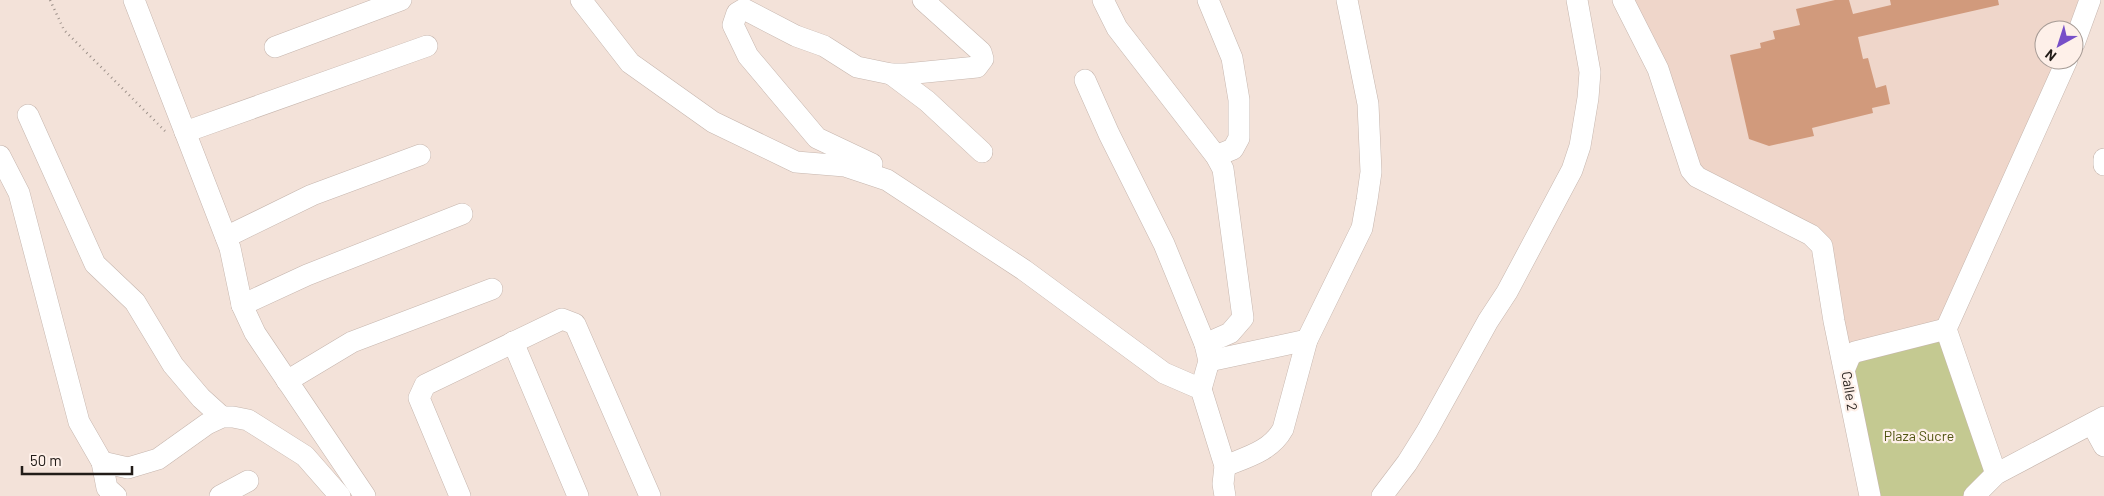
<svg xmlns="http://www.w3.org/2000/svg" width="2104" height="496" font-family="Barlow,sans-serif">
	<rect width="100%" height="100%" fill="#f3e2d9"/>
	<polygon fill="#efd6ca" points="1623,0 2090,0 2074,30 2044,30 2044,60 2067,60 1946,329 1841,351 1822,246 1707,184"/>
	<polygon fill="#c4c991" points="1946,329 1996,474 1974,496 1870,496 1848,360"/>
	<polygon fill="#d19a7c" points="1835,0 1849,0 1853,14 1891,5 1890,0 1998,0 1999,5 1858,37 1863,59 1868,58 1876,88 1886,85 1890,104 1872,108 1873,113 1812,128 1814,136 1769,146 1749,139 1730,55 1761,48 1760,43 1775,39 1773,31 1800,25 1796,9"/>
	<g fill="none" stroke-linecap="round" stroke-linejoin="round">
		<defs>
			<g id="minor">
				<polyline points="134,0 230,248 242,305 255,333 365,496"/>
				<polyline points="581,0 630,63 713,122 796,162 845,166 887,180 1024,270 1164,373 1201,389 1225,466 1223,484 1225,496"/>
				<polyline points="1103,0 1117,28 1216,156 1223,169 1243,318 1230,333 1205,344"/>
				<polyline points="1208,0 1232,58 1239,100 1239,138 1233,149 1216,156"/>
				<polyline points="1623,0 1658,69 1691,170 1697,177 1811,235 1822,246 1834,321 1870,496"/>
				<polyline points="2074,44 2090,0"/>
				<polyline points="275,47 401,0"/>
				<polyline points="891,74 927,101 982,152"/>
				<polyline points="1085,80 1109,134 1164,244 1205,344 1209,361 1201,389"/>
				<polyline points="28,115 95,264 135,302 173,365 201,398 222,417"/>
				<polyline points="185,132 427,46"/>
				<polyline points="0,156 19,193 79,422 102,462 128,468 158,459 207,424 222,417 233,417 248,420 305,456 340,496"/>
				<polyline points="2104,159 2104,165"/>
				<polyline points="872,164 817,138 748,56 733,25 737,13 744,9 796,36 824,46 857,67 891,74 906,74 977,67 983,59 981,52 923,0"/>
				<polyline points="226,237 312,195 420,155"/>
				<polyline points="242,305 307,275 462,214"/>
				<polyline points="513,342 578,496"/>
				<polyline points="1209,361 1307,340"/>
				<polyline points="1845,368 1850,356 1855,352 1946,329"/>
				<polyline points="287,381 352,342 492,289"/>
				<polyline points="2092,424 2104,446"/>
				<polyline points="102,462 107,488 116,496"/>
				<path d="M1225 466C1247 457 1271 451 1283 429L1307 340 1362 228 1367 200 1371 172 1368 104 1347 0"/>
				<polyline points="1996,474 1946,329 2067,60"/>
				<polyline points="220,496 248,481"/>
				<polyline points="460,496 419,398 425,385 562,319 575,324 650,496"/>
				<polyline points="1382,496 1407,463 1427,431 1488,321 1507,292 1572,170 1580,146 1588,98 1590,72 1577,0"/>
				<polyline points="1974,496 1996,474 2104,417"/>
			</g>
		</defs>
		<use href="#minor" stroke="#c6b6ae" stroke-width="22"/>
		<polyline stroke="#9e928b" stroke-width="2.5" stroke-dasharray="1 4" stroke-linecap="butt" points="50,0 64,30 165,131"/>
		<use href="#minor" stroke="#fff" stroke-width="21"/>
	</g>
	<g text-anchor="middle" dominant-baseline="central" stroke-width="4.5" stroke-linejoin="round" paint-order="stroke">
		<g font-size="14" fill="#221c18" stroke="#fef0e9">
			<text transform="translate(1850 391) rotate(81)">Calle 2</text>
		</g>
		<g font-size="14" fill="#505410" stroke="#fef0e9">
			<text x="1919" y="435">Plaza Sucre</text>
		</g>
	</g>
	<g transform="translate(2059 45) rotate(219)"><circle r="24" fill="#fef0e9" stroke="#a69b95"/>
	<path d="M0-4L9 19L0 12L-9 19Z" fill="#774fc8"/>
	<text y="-8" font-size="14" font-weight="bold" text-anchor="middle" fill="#221c18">N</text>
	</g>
	<path d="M22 466v8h110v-8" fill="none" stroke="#221c18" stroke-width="2.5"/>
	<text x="30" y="466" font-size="15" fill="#221c18" stroke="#fef0e9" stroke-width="4" paint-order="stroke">50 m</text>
</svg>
